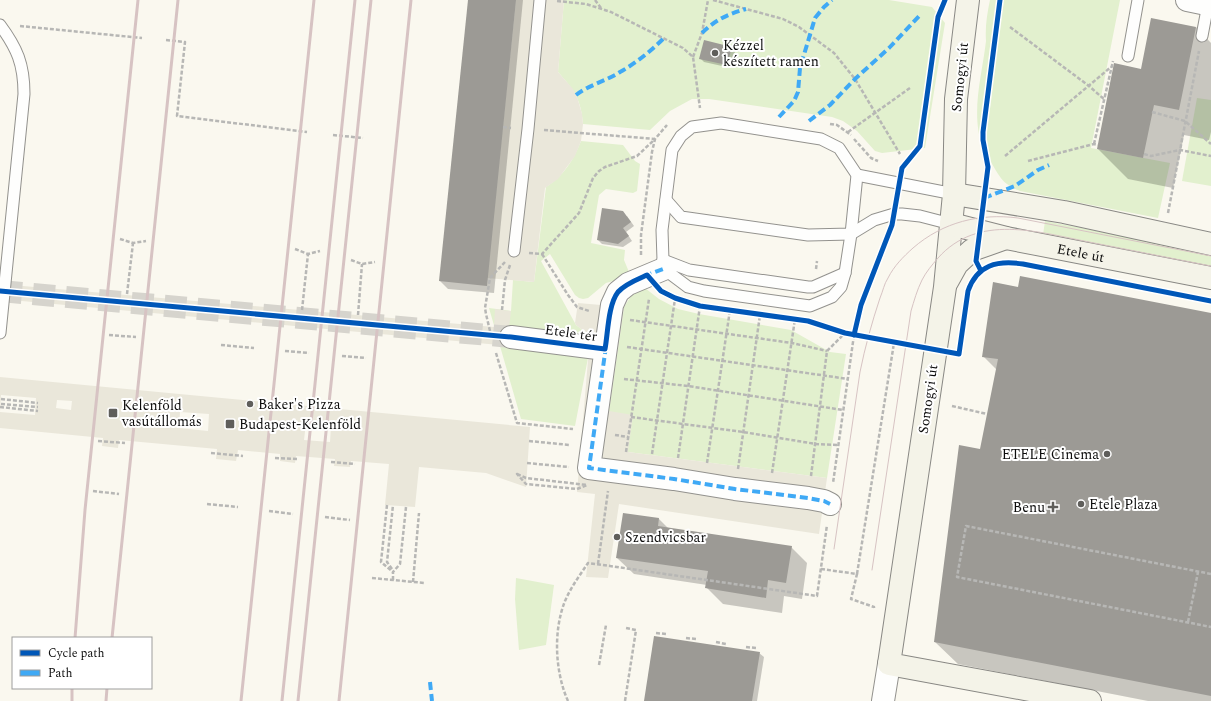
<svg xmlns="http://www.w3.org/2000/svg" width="1211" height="701" font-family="Spectral,serif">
	<rect width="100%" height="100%" fill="#faf8ef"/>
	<g fill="#e2f0ce">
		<path d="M564 0H889L932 7 945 23 925 148 882 153 875 151 857 131 843 121 832 117 709 99H692L670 111 650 130 583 124C581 99 574 90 558 72Z"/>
		<path d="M990 0H1120L1091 148 1170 163 1158 218 1020 191C1003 184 1001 179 992 164 989 159 985 154 983 148 970 114 982 76 986 41 985 27 987 14 990 0Z"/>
		<polygon points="1197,98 1211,100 1211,186 1182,181"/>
		<path d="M581 141 623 145 635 161 640 164 637 191 633 193 606 189 599 195 591 243 625 250 624 260 629 272 627 277 606 283 588 298 583 299 579 298 575 295 550 254 541 261 576 325 592 337 575 426 521 419 489 308 511 311 513 280 534 282 546 187C564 175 573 161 581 141Z"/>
		<polygon points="1045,221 1211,253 1211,268 1043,235"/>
		<polygon points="645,288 659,299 678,309 699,314 791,330 830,352 846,354 827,478 628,452 609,411 624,307 631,296"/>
		<polygon points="516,578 554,585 546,645 519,650 515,599"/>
	</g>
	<g fill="#eae7da" fill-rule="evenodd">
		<polygon points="516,0 564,0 558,72 573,89 578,100 582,114 583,124 581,141 575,156 558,179 545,188 534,282 487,278"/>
		<polygon points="0,284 494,327 495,309 511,311 509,328 511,346 0,299"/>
		<polygon points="578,303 624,307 609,411 633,415 628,452 827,478 819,534 619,504 608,578 586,577 595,494 577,492 588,360 591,337 576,325 575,323"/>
		<path d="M0 377 530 427 526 487 486 473 419 467 415 507 385 505 389 464 351 461 350 467 334 466 335 459 296 456 295 463 280 461V454L238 450 236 461 216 459 217 449 119 440 118 448 102 446 103 438 0 428ZM1 395 36 398 35 415 0 412ZM57 400 72 401 71 410 56 408ZM180 412 209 414 208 431 179 428ZM306 423 331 426 330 442 304 440Z"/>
	</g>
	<g fill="#0003">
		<polygon points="469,0 523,0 494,293 448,289 440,281"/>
		<polygon points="1196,27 1211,43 1211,132 1209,140 1184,135 1173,188 1128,179 1098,149 1142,70"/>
		<polygon points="731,48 735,52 731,68 704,62 700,58"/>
		<polygon points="627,216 634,226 626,232 632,241 623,247 602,244 598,240"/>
		<polygon points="1019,288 1211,314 1211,701 1148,701 958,664 935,642 981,450 997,370 983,356"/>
		<polygon points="624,514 659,519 669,529 791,547 807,563 802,599 784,596 782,613 723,604 707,588 707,585 634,574 617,558"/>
		<polygon points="759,653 764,657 757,701 645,701"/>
	</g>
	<g fill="#9c9a95">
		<polygon points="468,0 516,0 487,286 439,281"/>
		<polygon points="1151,18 1196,27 1179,110 1154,105 1143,158 1097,149 1114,63 1141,69"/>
		<polygon points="704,40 732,47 727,65 699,59"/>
		<polygon points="602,208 623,211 631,222 623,228 629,236 618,244 597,240"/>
		<polygon points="1020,276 1211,313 1211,696 934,642 959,445 980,449 998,359 982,357 993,282 1018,287"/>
		<polygon points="623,513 659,518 658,526 792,546 786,583 768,580 766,598 705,588 708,571 616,558"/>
		<polygon points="654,636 760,652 752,701 644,701"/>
	</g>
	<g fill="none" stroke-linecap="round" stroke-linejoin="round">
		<polyline stroke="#d6d4cd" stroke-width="22" stroke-dasharray="22 11" stroke-linecap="butt" points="0,291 511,337"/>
		<defs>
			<g id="lane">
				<path d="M0 25C17 48 24 64 24 94L0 333"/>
				<polyline points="1202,36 1208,4"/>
				<polyline points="1128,56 1138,0"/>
				<polygon points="721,123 821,139 839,148 857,175 851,234 845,273 841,287 832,297 810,306 704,291 688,287 668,272 663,260 662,230 672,150 681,136 692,127"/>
				<polyline points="857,175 954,194"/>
				<polyline points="666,200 681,217 808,235 851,234 874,220 894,214 902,214 920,216 951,224"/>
				<polyline points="514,251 528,129 540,0"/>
				<polyline points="663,260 689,270 808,287 813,287 845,273"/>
			</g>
			<g id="street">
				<polyline points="1187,0 1211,5"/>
				<polyline points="666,268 628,284 618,292 612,305 589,468 674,479 735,489 808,498 824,501 830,504"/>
				<polyline points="511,337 605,349"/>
				<polyline points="883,701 889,664"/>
			</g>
			<g id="secondary">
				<polyline points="968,0 956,99 954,194 945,287 889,664 1090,701"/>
				<polyline points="954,194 1064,212 1211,244"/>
				<path id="s1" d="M951 224 1006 238 1211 278"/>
				<polyline points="947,282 957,264 972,250 1006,238"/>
			</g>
		</defs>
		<use href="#lane" stroke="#93928e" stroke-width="13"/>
		<use href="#street" stroke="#93928e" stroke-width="24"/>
		<use href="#secondary" stroke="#898884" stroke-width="24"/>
		<g stroke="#b7b7b5" stroke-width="2.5" stroke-dasharray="4 2" stroke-linecap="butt">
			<polyline points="595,0 601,8"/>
			<polyline points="713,0 783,19 799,27 834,53 855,79 900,154"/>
			<polyline points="557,1 586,4 611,12 683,48 693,57 700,108"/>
			<polyline points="20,26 142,38"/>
			<polyline points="1010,27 1089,86 1105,100"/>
			<polyline points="166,40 185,42 177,116 307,132"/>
			<polyline points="693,57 702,33 708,0"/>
			<polyline points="1152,112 1185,121 1211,144"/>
			<polyline points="830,124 837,125 851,135"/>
			<polyline points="503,127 511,128"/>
			<polyline points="544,130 655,139"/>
			<polyline points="848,132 910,88"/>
			<polyline points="333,135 363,138"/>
			<polyline points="854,139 871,158 878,161"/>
			<polyline points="1094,144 1113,61"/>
			<polyline points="1144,154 1151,156 1180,150 1211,156"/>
			<polyline points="1005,156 1111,67"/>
			<polyline points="1028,161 1094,144 1098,145"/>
			<polyline points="1168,213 1199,51"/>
			<polyline points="120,239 133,243 146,241"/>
			<polyline points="295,249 308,254 320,251"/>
			<polyline points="529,253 542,254 579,213 593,178 599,171 605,167 637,156 655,139"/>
			<polyline points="542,254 568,295 577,307 589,311"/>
			<polyline points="641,255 641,235 652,152 655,139 667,125"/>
			<polyline points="351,260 362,264 375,262"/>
			<polyline points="816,269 817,261"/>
			<polyline points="127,294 133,243"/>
			<polyline points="302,310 308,254"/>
			<polyline points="502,310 505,280 510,265"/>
			<polyline points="358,315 362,264"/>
			<polyline points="630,320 792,343 827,351"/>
			<polyline points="814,323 854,335 833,483"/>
			<polyline points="490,331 486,314 485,308 490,278 505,262"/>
			<polyline points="109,335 136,337"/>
			<polyline points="221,345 254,348"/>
			<polyline points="627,347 848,379"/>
			<polyline points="285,351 309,353"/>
			<polyline points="496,353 517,423 573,429"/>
			<polyline points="342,356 366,358"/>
			<polyline points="624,379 688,386 843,410"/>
			<polyline points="1,399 38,403"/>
			<polyline points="1,404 38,407"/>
			<polyline points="952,406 987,414"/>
			<polyline points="0,407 38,411"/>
			<polyline points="631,417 743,432 816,444 838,445"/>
			<polyline points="615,435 628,437"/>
			<polyline points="98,441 125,443"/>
			<polyline points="529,441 570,445"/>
			<polyline points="626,452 649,299"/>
			<polyline points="211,453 243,456"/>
			<polyline points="652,454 675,299"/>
			<polyline points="275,458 299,459"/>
			<polyline points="678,458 700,306"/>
			<polyline points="331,462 355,464"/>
			<polyline points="527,463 569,467"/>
			<polyline points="707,463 730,310"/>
			<polyline points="738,469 760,315"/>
			<polyline points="772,473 795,319"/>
			<polygon points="517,474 526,478 587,485 577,489 526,484"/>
			<polyline points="811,476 827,351 845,333"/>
			<polyline points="93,491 119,494"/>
			<polyline points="207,504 238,507"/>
			<polyline points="387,505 381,562 393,572"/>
			<polyline points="269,511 293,514"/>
			<polyline points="325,517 350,520"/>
			<polyline points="598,564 608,491"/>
			<polyline points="392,569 387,562 393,505"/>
			<polyline points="821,569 857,574 851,599 874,607 874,608"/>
			<polyline points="857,574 894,343"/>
			<polyline points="1211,574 966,526 957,577 1211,627"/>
			<polyline points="372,578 425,583"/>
			<polyline points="393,580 393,572 400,564 406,507"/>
			<polyline points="413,582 419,513"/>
			<polyline points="1188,622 1198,572"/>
			<polyline points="656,633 666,634"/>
			<polyline points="686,638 696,639"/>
			<polyline points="716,642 726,644"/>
			<polyline points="746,647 756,648"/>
			<polyline points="599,665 606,625"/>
			<path d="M568 701C555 672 553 631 565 601 571 587 580 575 588 563L610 566 817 596 827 525"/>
			<polyline points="625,701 636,630 626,628"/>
		</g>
		<use href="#lane" stroke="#fefefd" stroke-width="11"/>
		<use href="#street" stroke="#fefefd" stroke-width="22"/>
		<use href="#secondary" stroke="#f4f3e8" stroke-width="22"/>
		<g stroke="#d7c3c3" stroke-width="1">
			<path d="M834 549 860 372C865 347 872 322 880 298 883 291 884 284 888 278 894 266 903 257 913 248 943 222 980 213 1018 218L1211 256"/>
			<path d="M872 570 911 311C914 301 917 290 922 280 926 272 932 265 938 258 978 213 1038 232 1089 242 1130 250 1170 258 1211 266"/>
		</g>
		<g stroke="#d7c3c3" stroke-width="3">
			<polyline points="75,638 85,510 138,0"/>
			<polyline points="112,638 178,0"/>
			<polyline points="72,701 72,688"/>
			<polyline points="106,701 107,688"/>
			<polyline points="241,701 314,0"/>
			<polyline points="282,701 355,0"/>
			<polyline points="298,701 371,0"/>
			<polyline points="339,701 411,0"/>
		</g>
		<g stroke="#3fa9f5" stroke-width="4" stroke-dasharray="8 4" stroke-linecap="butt">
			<path d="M702 33C715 20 728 14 746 9"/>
			<path d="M576 95C589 85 606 81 620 72 636 63 651 51 664 38"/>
			<polyline points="779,117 794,101 798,92 800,68 815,18 824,7 832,0"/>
			<polyline points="809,121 830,105 855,79 889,48 921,14"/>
			<polyline points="984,198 1015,186 1038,170 1049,165"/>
			<polyline points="644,276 666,268"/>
			<polyline points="606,346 589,468 674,479 735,489 808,498 824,501 830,504"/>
			<polyline points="430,682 432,701"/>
		</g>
		<defs>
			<g id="cycleway">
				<polyline points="981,271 976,261 988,167 983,140 983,132 1000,0"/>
				<path d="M0 291 511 337 605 349C608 333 608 305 618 292 625 284 638 279 647 275L661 291 675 298 700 306 808 321 845 333 959 354 968 291C977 265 997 260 1023 264L1211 301"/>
				<polyline points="854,335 861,305 892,225 902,168 920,146 938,17 945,0"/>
			</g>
		</defs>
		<use href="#cycleway" stroke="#fff" stroke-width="8"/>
		<use href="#cycleway" stroke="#0057b8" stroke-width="5"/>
	</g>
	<g fill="#5f5e5b" stroke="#fff" stroke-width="1.5">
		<circle cx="715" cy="53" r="4"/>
		<circle cx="250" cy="404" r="4"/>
		<rect x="108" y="408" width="10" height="10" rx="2"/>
		<rect x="225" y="419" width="10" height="10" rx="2"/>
		<circle cx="1107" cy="454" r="4"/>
		<circle cx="1081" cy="504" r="4"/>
		<path d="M1051 501h4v4h4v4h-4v4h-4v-4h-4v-4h4z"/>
		<circle cx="617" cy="537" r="4"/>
	</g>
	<g text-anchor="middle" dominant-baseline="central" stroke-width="4" stroke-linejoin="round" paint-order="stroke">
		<g font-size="14" fill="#0b0b0b" stroke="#fff" text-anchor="start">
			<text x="723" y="45">Kézzel<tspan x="723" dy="16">készített ramen</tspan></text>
			<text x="258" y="404">Baker's Pizza</text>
			<text x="122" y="405">Kelenföld<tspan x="122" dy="16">vasútállomás</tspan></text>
			<text x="239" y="424">Budapest-Kelenföld</text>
			<text x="1099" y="454" text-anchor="end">ETELE Cinema</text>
			<text x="1089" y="504">Etele Plaza</text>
			<text x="1045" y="507" text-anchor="end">Benu</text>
			<text x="625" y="537">Szendvicsbar</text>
		</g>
		<g font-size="14" fill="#0b0b0b" stroke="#fff">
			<text transform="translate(960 77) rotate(-84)">Somogyi út</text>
			<text stroke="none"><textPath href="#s1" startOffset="133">Etele út</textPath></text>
			<text transform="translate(571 333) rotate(8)">Etele tér</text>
			<text transform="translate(928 399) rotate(-82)">Somogyi út</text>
		</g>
	</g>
	<rect x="12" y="637" width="140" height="52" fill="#ffffff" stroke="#9d9d9d"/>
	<rect x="20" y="650" width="20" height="6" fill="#0057b8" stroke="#9d9d9d"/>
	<text x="48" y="657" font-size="12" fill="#0b0b0b">Cycle path</text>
	<rect x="20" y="670" width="20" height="6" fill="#3fa9f5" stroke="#9d9d9d"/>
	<text x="48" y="677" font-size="12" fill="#0b0b0b">Path</text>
</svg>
